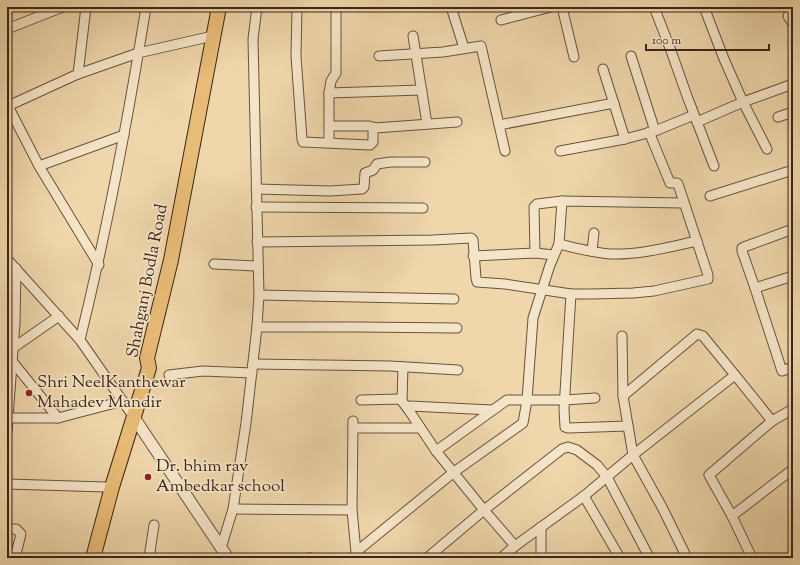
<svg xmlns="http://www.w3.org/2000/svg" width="800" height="565" font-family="'Sorts Mill Goudy',serif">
	<rect width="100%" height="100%" fill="#efd7ab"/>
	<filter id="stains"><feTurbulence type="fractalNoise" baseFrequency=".005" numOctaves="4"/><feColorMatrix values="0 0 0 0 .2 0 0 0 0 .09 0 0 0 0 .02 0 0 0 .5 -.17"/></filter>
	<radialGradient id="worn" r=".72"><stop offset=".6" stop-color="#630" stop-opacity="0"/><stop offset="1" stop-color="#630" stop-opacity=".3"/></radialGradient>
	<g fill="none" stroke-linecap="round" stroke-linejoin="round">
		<defs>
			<g id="minor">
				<polyline points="86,7 78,74 8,106 39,166 99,265"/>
				<polyline points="297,7 296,56 302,139 303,142 370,145 373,142 373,130 375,128 457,122"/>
				<polyline points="451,7 464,48"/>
				<polyline points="562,7 574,57"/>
				<polyline points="654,7 670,48 687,96 714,166"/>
				<polyline points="704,7 724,59 743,102 767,149"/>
				<polyline points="788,16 793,24"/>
				<polyline points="501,20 551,7"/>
				<polyline points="7,29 63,7"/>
				<polyline points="413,36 427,124"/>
				<polyline points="379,56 443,52 481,46 505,151"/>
				<polyline points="631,56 655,131"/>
				<polyline points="603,69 625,139"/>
				<polyline points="78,74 138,53 213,36"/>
				<polyline points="329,93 422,90"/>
				<polyline points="778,117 793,112"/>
				<polyline points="697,122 743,102 793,84"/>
				<polyline points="499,125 614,103"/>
				<polyline points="329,126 369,126 377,128"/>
				<polyline points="329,142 329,93 331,81 336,73 336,7"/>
				<polyline points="560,151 625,139 655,131 694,115"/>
				<polyline points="39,166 124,135"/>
				<polyline points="256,189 330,191 362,189 364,187 365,173 373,170 377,164 390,162 425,162"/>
				<polyline points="710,196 793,170"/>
				<polyline points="256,207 423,208"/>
				<polyline points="793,229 744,247 742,248 742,251 755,288 782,371 793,367"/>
				<polyline points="257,242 433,240 471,238 473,240 476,278 477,282 505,284 571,294 591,294 633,293 654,291 708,279 708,275 678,184 677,183 670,183 649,132"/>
				<path d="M559 244C576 248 594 253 611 254 640 255 669 247 697 241"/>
				<polyline points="592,251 594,233"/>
				<polyline points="535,253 534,207 537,204 562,201 683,203"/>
				<polyline points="473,256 535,253 554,255"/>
				<polyline points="7,259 80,340 133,416"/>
				<polyline points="214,264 257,266"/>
				<polyline points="16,268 15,323 8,418 58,418 123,401"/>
				<polyline points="755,288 793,276"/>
				<polyline points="571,294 564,409 565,427 568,428 628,426"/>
				<polyline points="259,295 454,299"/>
				<polyline points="257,327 358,327 457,328"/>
				<polyline points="622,336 623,396 633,455 663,509 687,558"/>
				<path d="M80 340C107 230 128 119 146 7"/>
				<polyline points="13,348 59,316"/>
				<polyline points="12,361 58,418"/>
				<polyline points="253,364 390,366 458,370"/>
				<polyline points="169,375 203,371 252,373"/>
				<polyline points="623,396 697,334 703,336 735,375"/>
				<polyline points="361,400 399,399 401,400 408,409"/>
				<polyline points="402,401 403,367"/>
				<polyline points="492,410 410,406 408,409 436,451 484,510 515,546"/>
				<polyline points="353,421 352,510 356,552 454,472 523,423 527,400 533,318 550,265 559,244 562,201"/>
				<polyline points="772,421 793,409"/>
				<polyline points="353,428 420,428"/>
				<polyline points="7,432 8,418"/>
				<polyline points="436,451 507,400 565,400 595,398"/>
				<polyline points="7,484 106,487"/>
				<polyline points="584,496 620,558"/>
				<polyline points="233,509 352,510"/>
				<polyline points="732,516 793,469"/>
				<polyline points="541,527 541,558"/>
				<polyline points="7,529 16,529 21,534 15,558"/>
				<polyline points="221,548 233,509 246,423 257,327 259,295 253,39 257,7"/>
				<polyline points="149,558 154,525"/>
				<polyline points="308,558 311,558"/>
				<polyline points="427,558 484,510 562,449 568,447 577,450 597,465 607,477 648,555"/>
				<polyline points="501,558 515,546 584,496 633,455 735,375 772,421 709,475 732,516 752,558"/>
			</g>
			<polyline id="tertiary" points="133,416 228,558"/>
			<polyline id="primary" points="93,558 112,487 149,368 147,358 171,260 219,7"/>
		</defs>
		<use href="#minor" stroke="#6a523e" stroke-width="11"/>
		<use href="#tertiary" stroke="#6a523e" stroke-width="13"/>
		<use href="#primary" stroke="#3d251a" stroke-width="16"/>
		<use href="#minor" stroke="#f5e5c8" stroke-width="9"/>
		<use href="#tertiary" stroke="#f5e5c8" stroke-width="11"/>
		<use href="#primary" stroke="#e8bc76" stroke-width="14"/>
	</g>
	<g fill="#8f2418" stroke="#f5e5c8" stroke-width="1.5">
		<circle cx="29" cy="393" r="4"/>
		<circle cx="148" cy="477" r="4"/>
	</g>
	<g text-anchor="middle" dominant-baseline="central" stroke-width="3.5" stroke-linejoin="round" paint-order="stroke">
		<g font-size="17" fill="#3d251a" stroke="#f5e5c8">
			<text transform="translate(148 281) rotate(-79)">Shahganj Bodla Road</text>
		</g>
		<g font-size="17" fill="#3d251a" stroke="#f5e5c8" text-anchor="start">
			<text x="37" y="383">Shri NeelKanthewar<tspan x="37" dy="20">Mahadev Mandir</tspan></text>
			<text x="156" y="467">Dr. bhim rav<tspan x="156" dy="20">Ambedkar school</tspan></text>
		</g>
	</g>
	<rect width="800" height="565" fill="none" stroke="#efd7ab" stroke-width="24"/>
	<rect x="8" y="8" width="784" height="549" fill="none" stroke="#3d251a" stroke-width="2"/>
	<rect x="12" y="12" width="776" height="541" fill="none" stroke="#3d251a"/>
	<path d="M646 44v6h123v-6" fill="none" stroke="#3d251a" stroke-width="2"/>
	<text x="652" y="44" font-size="12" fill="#3d251a" stroke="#f5e5c8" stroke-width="3" paint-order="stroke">100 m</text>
	<rect width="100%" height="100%" filter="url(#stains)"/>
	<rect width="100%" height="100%" fill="url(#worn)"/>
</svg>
